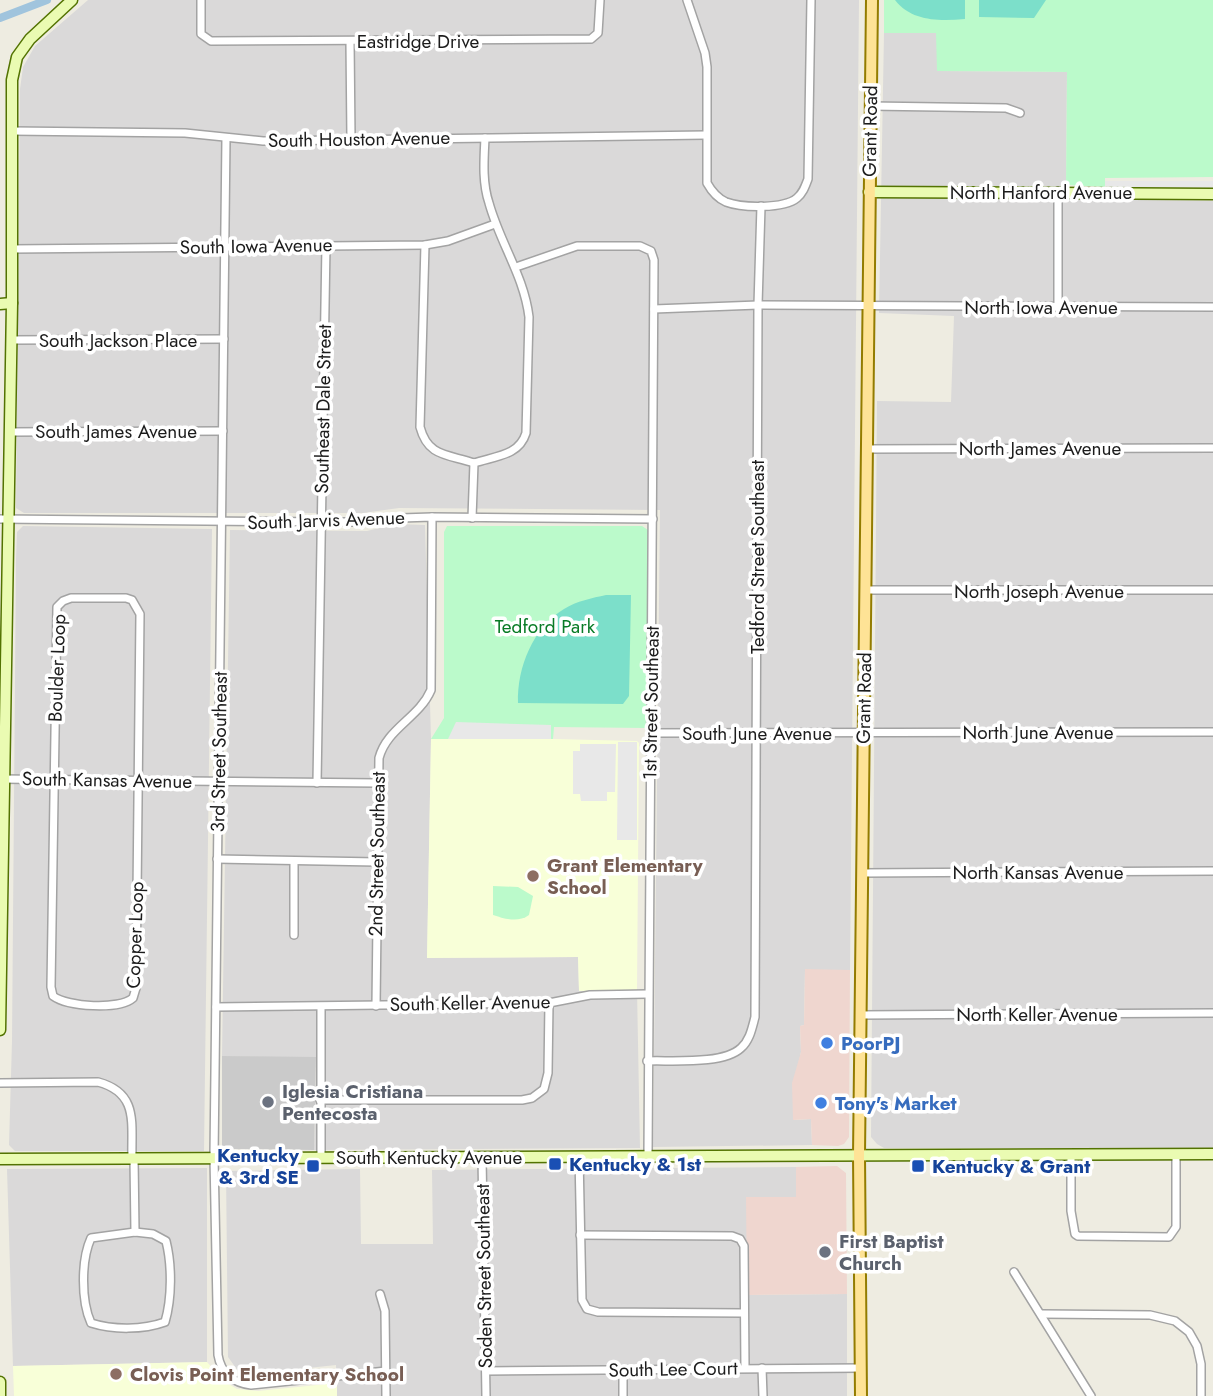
<svg xmlns="http://www.w3.org/2000/svg" width="1213" height="1396" font-family="Jost,sans-serif">
	<rect width="100%" height="100%" fill="#eeece1"/>
	<g fill="#dad9d9">
		<polygon points="88,0 859,0 850,970 805,970 804,1025 800,1026 801,1052 795,1080 794,1120 811,1119 812,1145 653,1147 660,510 399,508 363,513 24,513 16,508 20,89 23,67 35,46"/>
		<polygon points="884,33 937,33 937,71 1067,72 1066,185 1070,199 1213,201 1213,1148 884,1148 877,1144 871,1137 877,401 951,402 954,316 879,313"/>
		<polygon points="395,524 425,525 431,739 427,958 578,957 579,991 637,990 640,1148 314,1150 316,1058 222,1056 230,530 367,531"/>
		<polygon points="23,526 212,529 204,1151 15,1151 9,1145 12,1041 16,559 17,532"/>
		<polygon points="796,1167 796,1197 748,1295 847,1294 847,1396 337,1396 336,1365 241,1375 228,1357 226,1171 360,1169 361,1244 433,1244 432,1170"/>
		<polygon points="207,1168 207,1362 13,1366 7,1169"/>
	</g>
	<g fill="#efd6cf">
		<polygon points="805,969 850,970 849,1137 844,1144 838,1146 812,1145 811,1119 793,1120 792,1083 801,1052 800,1026 804,1025"/>
		<polygon points="837,1166 846,1173 847,1294 747,1295 746,1197 796,1197 796,1167"/>
	</g>
	<g fill="#f8ffd8">
		<polygon points="431,739 553,739 637,741 639,743 637,990 579,991 578,957 427,958"/>
		<polygon points="207,1362 225,1382 237,1389 258,1391 337,1383 337,1396 14,1396 13,1366"/>
	</g>
	<polygon fill="#cacaca" points="222,1056 316,1057 314,1150 225,1149 222,1146"/>
	<g fill="#bbfacb">
		<polygon points="884,0 1213,0 1213,177 1105,178 1105,187 1066,185 1067,72 937,71 936,33 884,33"/>
		<polygon points="447,526 642,526 648,530 646,728 554,727 553,739 431,739 444,718 444,532"/>
		<path d="M493 886 518 887 533 896 529 915C518 923 505 919 493 915Z"/>
	</g>
	<g fill="#7cdfca">
		<path d="M895 0H965V19C940 21 912 22 895 0Z"/>
		<polygon points="979,0 1046,0 1034,18 979,17"/>
		<path d="M606 595H631L629 696 623 704 518 703C517 667 533 628 564 609 577 601 592 598 606 595Z"/>
	</g>
	<g fill="#e8e8e8">
		<polygon points="1105,181 1213,181 1213,188 1105,187"/>
		<polygon points="456,722 551,725 551,739 448,739"/>
		<polygon points="618,742 637,742 637,840 617,840"/>
		<polygon points="580,744 616,744 615,792 607,792 607,801 581,801 580,794 573,794 573,751 580,751"/>
	</g>
	<g fill="none" stroke-linecap="round" stroke-linejoin="round">
		<polyline stroke="#a0c4dd" stroke-width="8" points="0,18 47,0"/>
		<defs>
			<g id="street">
				<polyline points="201,0 201,34 211,41 591,39 598,33 600,0"/>
				<path d="M687 0 705 53 707 67V183C712 192 717 198 726 202 742 208 784 209 797 198 803 193 805 187 808 179L811 0"/>
				<polyline points="350,41 351,139"/>
				<polyline points="870,106 1006,108 1020,113"/>
				<polyline points="12,131 185,133 263,141 706,135"/>
				<path d="M226 138 214 1157 218 1355C221 1373 233 1383 251 1385L386 1371"/>
				<path d="M425 245 420 427C428 457 447 454 474 463"/>
				<polyline points="12,249 425,245 448,241 495,224"/>
				<polyline points="516,267 577,246 640,246 651,251 654,260 648,1156"/>
				<polyline points="1058,308 1058,191"/>
				<polyline points="654,309 758,305 1213,307"/>
				<polyline points="12,340 224,339"/>
				<polyline points="9,432 223,431"/>
				<polyline points="866,449 1213,448"/>
				<path d="M474 463C495 456 519 456 526 433L529 317C524 276 500 243 489 203 482 182 484 159 485 138"/>
				<polyline points="472,518 474,463"/>
				<polyline points="0,519 321,522 373,522 401,518 432,517 653,519"/>
				<polyline points="865,590 1213,590"/>
				<path d="M71 598H126L132 600 140 614 136 988 133 998C119 1010 68 1007 53 996L51 987 57 607 63 601Z"/>
				<polyline points="650,733 1213,732"/>
				<polyline points="0,779 377,783"/>
				<polyline points="317,783 326,245"/>
				<polyline points="217,859 377,862"/>
				<polyline points="862,873 1213,871"/>
				<polyline points="294,935 294,861"/>
				<path d="M376 1006 379 758C387 728 419 718 431 690L432 517"/>
				<polyline points="216,1007 549,1003 590,995 647,994"/>
				<polyline points="321,1007 321,1157"/>
				<polyline points="861,1015 1213,1013"/>
				<path d="M647 1061C671 1060 723 1065 741 1048 750 1040 752 1028 755 1017L758 305 761 206"/>
				<path d="M0 1083 98 1082C139 1093 131 1123 132 1158"/>
				<polyline points="320,1100 522,1100 532,1098 544,1089 548,1073 549,1003"/>
				<polyline points="1071,1155 1071,1211 1075,1234 1078,1236 1169,1237 1176,1227 1176,1154"/>
				<polyline points="579,1156 582,1300 587,1309 598,1312 743,1313"/>
				<polyline points="482,1157 486,1396"/>
				<polyline points="134,1158 135,1232"/>
				<path d="M135 1232 153 1234 166 1241C172 1265 172 1298 165 1322 143 1330 113 1330 91 1323 81 1301 81 1260 91 1238Z"/>
				<polyline points="580,1235 732,1236 740,1239 744,1246 745,1368"/>
				<polyline points="1014,1272 1091,1396"/>
				<polyline points="380,1294 385,1311 386,1396"/>
				<polyline points="1042,1314 1150,1315 1175,1321 1189,1332 1197,1346 1201,1364 1201,1396"/>
				<polyline points="762,1368 763,1396"/>
				<polyline points="623,1369 623,1396"/>
				<polyline points="486,1371 861,1368"/>
			</g>
			<g id="secondary">
				<polyline points="869,192 1213,194"/>
				<polyline points="0,304 12,303"/>
				<polyline points="0,1030 12,303 12,80 17,57 30,39 72,0"/>
				<polyline points="0,1159 1213,1154"/>
				<polyline points="0,1382 0,1396"/>
			</g>
			<polyline id="primary" points="861,1396 859,1155 872,0"/>
		</defs>
		<use href="#street" stroke="#a3a3a3" stroke-width="10"/>
		<use href="#secondary" stroke="#537302" stroke-width="13"/>
		<use href="#primary" stroke="#937c00" stroke-width="14"/>
		<use href="#street" stroke="#fff" stroke-width="7"/>
		<use href="#secondary" stroke="#eafbb2" stroke-width="10"/>
		<use href="#primary" stroke="#fee396" stroke-width="10"/>
	</g>
	<g fill="#8d6e63" stroke="#fff" stroke-width="2.5">
		<circle cx="533" cy="876" r="7"/>
		<circle cx="116" cy="1374" r="7"/>
	</g>
	<g fill="#3f7fe0" stroke="#fff" stroke-width="2.5">
		<circle cx="827" cy="1043" r="7"/>
		<circle cx="821" cy="1103" r="7"/>
	</g>
	<g fill="#6b7280" stroke="#fff" stroke-width="2.5">
		<circle cx="268" cy="1102" r="7"/>
		<circle cx="825" cy="1252" r="7"/>
	</g>
	<g fill="#1a4fb4" stroke="#fff" stroke-width="2.5">
		<rect x="548" y="1157" width="14" height="14" rx="3.5"/>
		<rect x="306" y="1159" width="14" height="14" rx="3.5"/>
		<rect x="911" y="1159" width="14" height="14" rx="3.5"/>
	</g>
	<g text-anchor="middle" dominant-baseline="central" stroke-width="7" stroke-linejoin="round" paint-order="stroke">
		<g font-size="19" fill="#1c1c1c" stroke="#fff">
			<text x="418" y="41">Eastridge Drive</text>
			<text transform="translate(870 131) rotate(-89)">Grant Road</text>
			<text transform="translate(359 139) rotate(-1)">South Houston Avenue</text>
			<text x="1041" y="192">North Hanford Avenue</text>
			<text transform="translate(256 246) rotate(-1)">South Iowa Avenue</text>
			<text x="1041" y="307">North Iowa Avenue</text>
			<text x="118" y="340">South Jackson Place</text>
			<text transform="translate(323 409) rotate(-89)">Southeast Dale Street</text>
			<text x="116" y="431">South James Avenue</text>
			<text x="1040" y="448">North James Avenue</text>
			<text transform="translate(326 520) rotate(-2)">South Jarvis Avenue</text>
			<text transform="translate(757 557) rotate(-90)">Tedford Street Southeast</text>
			<text x="1039" y="591">North Joseph Avenue</text>
			<text transform="translate(57 668) rotate(-88)">Boulder Loop</text>
			<text transform="translate(864 698) rotate(-89)">Grant Road</text>
			<text transform="translate(651 703) rotate(-89)">1st Street Southeast</text>
			<text x="1038" y="732">North June Avenue</text>
			<text x="757" y="733">South June Avenue</text>
			<text transform="translate(219 752) rotate(-89)">3rd Street Southeast</text>
			<text transform="translate(107 780) rotate(1)">South Kansas Avenue</text>
			<text transform="translate(377 854) rotate(-89)">2nd Street Southeast</text>
			<text x="1038" y="872">North Kansas Avenue</text>
			<text transform="translate(135 935) rotate(-88)">Copper Loop</text>
			<text transform="translate(470 1003) rotate(-1)">South Keller Avenue</text>
			<text x="1037" y="1014">North Keller Avenue</text>
			<text x="429" y="1157">South Kentucky Avenue</text>
			<text transform="translate(484 1276) rotate(-91)">Soden Street Southeast</text>
			<text transform="translate(673 1369) rotate(-1)">South Lee Court</text>
		</g>
		<g font-size="19" fill="#097b26" stroke="#fff">
			<text x="545" y="626">Tedford Park</text>
		</g>
		<g font-size="19" font-weight="bold" fill="#785e54" stroke="#fff" text-anchor="start">
			<text x="547" y="865">Grant Elementary<tspan x="547" dy="22">School</tspan></text>
			<text x="130" y="1374">Clovis Point Elementary School</text>
		</g>
		<g font-size="19" font-weight="bold" fill="#366cbe" stroke="#fff" text-anchor="start">
			<text x="841" y="1043">PoorPJ</text>
			<text x="835" y="1103">Tony's Market</text>
		</g>
		<g font-size="19" font-weight="bold" fill="#5b616d" stroke="#fff" text-anchor="start">
			<text x="282" y="1091">Iglesia Cristiana<tspan x="282" dy="22">Pentecosta</tspan></text>
			<text x="839" y="1241">First Baptist<tspan x="839" dy="22">Church</tspan></text>
		</g>
		<g font-size="19" font-weight="bold" fill="#164399" stroke="#fff" text-anchor="start">
			<text x="299" y="1155" text-anchor="end">Kentucky<tspan x="299" dy="22">&amp; 3rd SE</tspan></text>
			<text x="569" y="1164">Kentucky &amp; 1st</text>
			<text x="932" y="1166">Kentucky &amp; Grant</text>
		</g>
	</g>
</svg>
